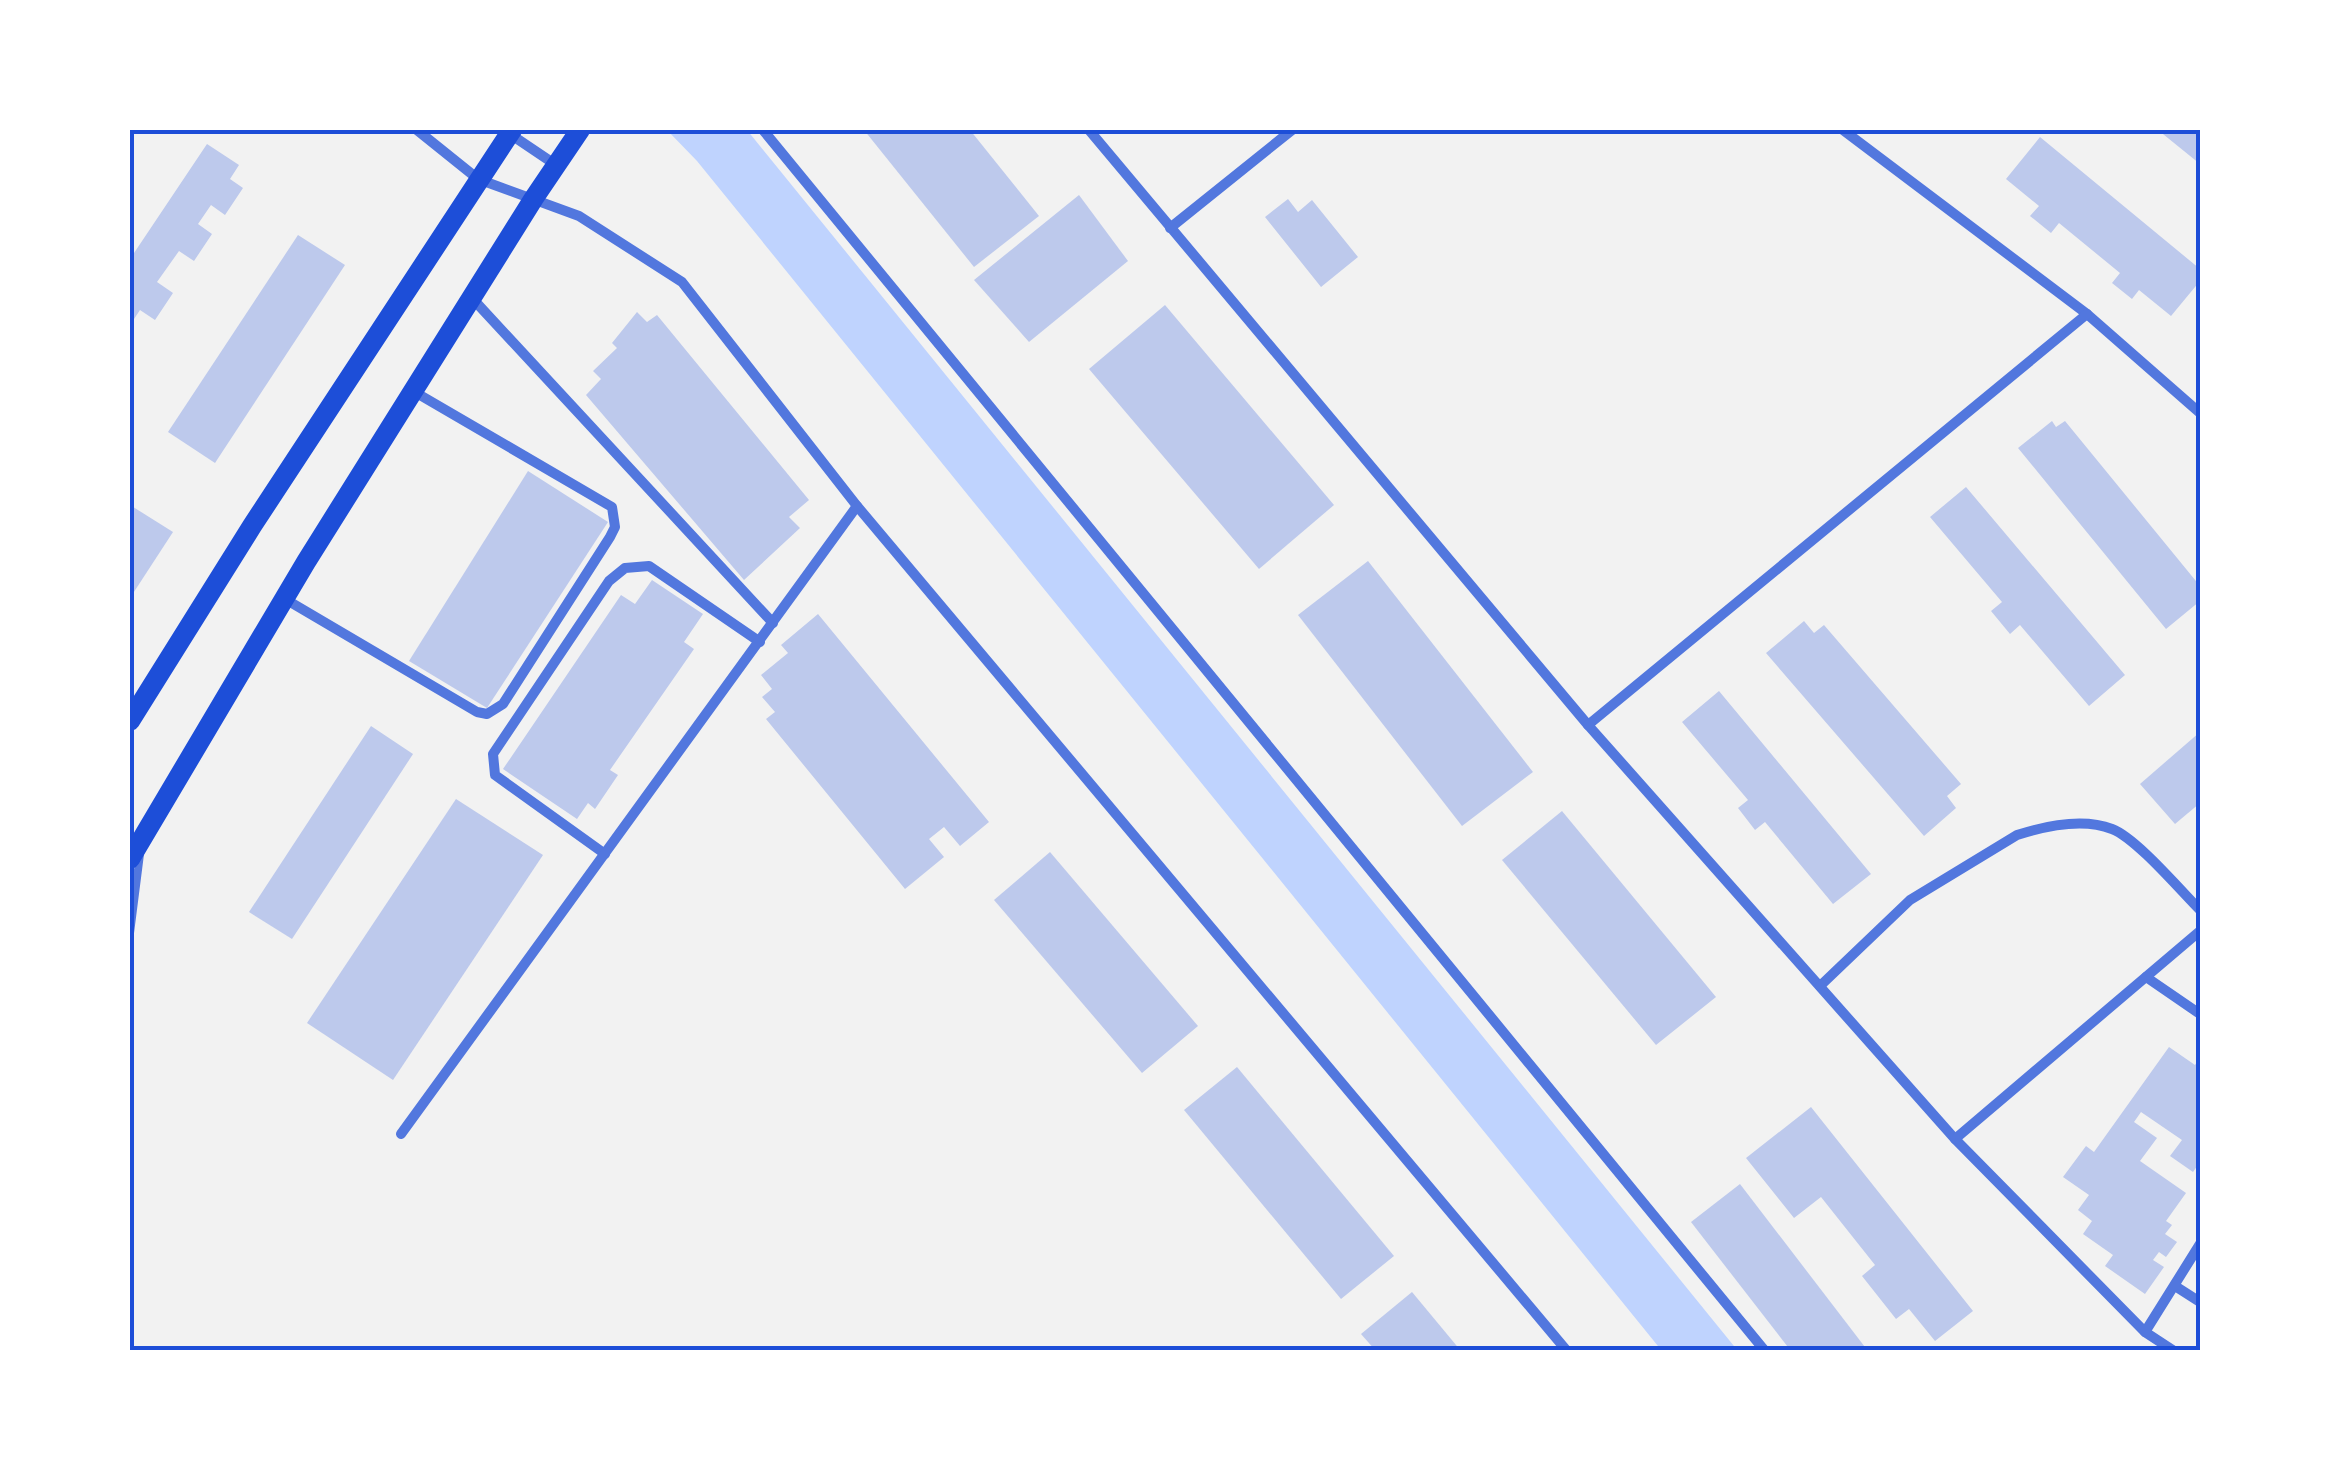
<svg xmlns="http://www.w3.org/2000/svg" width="2330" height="1481" font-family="'PT Sans Narrow',sans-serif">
	<rect width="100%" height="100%" fill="#f2f2f2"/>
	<polygon fill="#bfd3fe" points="667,130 747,130 1738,1351 1662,1351 697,161"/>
	<g fill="#bdc9ec">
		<polygon points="864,130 970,130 1039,216 974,267"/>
		<polygon points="2158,130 2200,130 2200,164"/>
		<polygon points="2040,137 2200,269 2200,281 2171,316 2139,290 2132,299 2112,283 2120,273 2059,223 2051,233 2030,216 2039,206 2006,179"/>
		<polygon points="207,144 239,165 230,179 243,188 225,215 211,205 198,224 212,234 194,261 179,251 157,282 173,293 155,320 140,310 130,325 130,259"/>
		<polygon points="1079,195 1128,261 1029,342 974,280"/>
		<polygon points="1288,199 1298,212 1312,200 1358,257 1321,287 1265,217"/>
		<polygon points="298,235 345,265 215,463 168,432"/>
		<polygon points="1165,305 1334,505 1259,569 1089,369"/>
		<polygon points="637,312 647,322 657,315 809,500 789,517 800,528 744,580 586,395 601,379 593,371 617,348 612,343"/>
		<polygon points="2052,421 2056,427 2065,421 2200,586 2200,601 2166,629 2018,448"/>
		<polygon points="528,471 608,522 487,708 409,661"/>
		<polygon points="1966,487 2125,675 2089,706 2020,625 2010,634 1991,611 2002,602 1930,517"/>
		<polygon points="130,505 173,532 130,598"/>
		<polygon points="1368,561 1533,772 1462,826 1298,615"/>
		<polygon points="652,580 703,614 684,642 694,649 610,770 618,775 595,809 588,803 577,819 503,769 621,595 635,604"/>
		<polygon points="818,614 989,822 960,846 944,827 929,839 944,857 905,889 766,719 775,712 762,697 772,689 761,675 788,653 781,645"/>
		<polygon points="1804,621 1814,633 1824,625 1961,784 1947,796 1956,808 1924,836 1766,653"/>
		<polygon points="1719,691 1871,874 1833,904 1765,822 1755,830 1738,808 1748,800 1682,722"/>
		<polygon points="371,726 413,754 292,939 249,912"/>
		<polygon points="2200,732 2200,803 2175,824 2140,784"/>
		<polygon points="456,799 543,855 393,1080 307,1023"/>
		<polygon points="1562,811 1716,997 1656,1045 1502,860"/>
		<polygon points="1050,852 1198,1026 1142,1073 994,900"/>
		<polygon points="2169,1047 2195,1065 2200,1058 2200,1162 2193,1172 2170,1156 2182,1140 2141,1112 2134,1122 2157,1138 2140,1161 2186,1193 2166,1221 2172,1225 2165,1234 2177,1242 2166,1257 2159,1252 2153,1260 2164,1267 2145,1294 2105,1266 2113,1255 2083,1234 2092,1221 2078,1210 2089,1195 2063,1177 2086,1146 2094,1152"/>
		<polygon points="1237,1067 1394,1256 1341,1299 1184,1110"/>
		<polygon points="1811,1107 1973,1311 1935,1341 1909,1309 1896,1319 1862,1276 1875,1265 1821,1197 1794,1218 1746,1158"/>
		<polygon points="1740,1184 1868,1351 1791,1351 1691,1222"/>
		<polygon points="1412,1292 1461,1351 1376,1351 1361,1334"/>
	</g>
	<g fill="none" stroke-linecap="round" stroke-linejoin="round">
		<polyline stroke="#5277de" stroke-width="8" points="130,933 140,854"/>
		<g stroke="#5277de" stroke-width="10">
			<polyline points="417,130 478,179 579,216 682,282 857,506 1567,1351"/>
			<polyline points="763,130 1765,1351"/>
			<polyline points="1089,130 1588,725 1955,1139 2145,1332 2174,1351"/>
			<polyline points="1843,130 2087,314 2200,413"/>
			<polyline points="507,132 556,165"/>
			<polyline points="1170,228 1292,130"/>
			<polyline points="472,298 773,623"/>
			<polyline points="285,599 477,712 487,714 503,704 610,537 615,527 612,507 413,391"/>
			<polyline points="1588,725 2087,314"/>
			<polyline points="605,854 495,775 493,754 609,581 625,568 649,566 760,642"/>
			<polyline points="2146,977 2200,1014"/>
			<path d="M1820 986 1910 900 2017 835C2045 826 2084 818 2112 829 2136 838 2180 890 2200 910"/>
			<polyline points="401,1134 857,506"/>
			<polyline points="1955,1139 2200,931"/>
			<polyline points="2175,1286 2200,1302"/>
			<polyline points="2145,1332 2200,1244"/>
		</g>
		<g stroke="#1d4ed8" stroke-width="20">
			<polyline points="130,721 252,526 512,130"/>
			<polyline points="130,859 306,562 534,198 580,130"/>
		</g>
	</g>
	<rect width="2330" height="1481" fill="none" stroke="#ffffff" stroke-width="265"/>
	<rect x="132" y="132" width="2066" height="1216" fill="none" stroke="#1d4ed8" stroke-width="4"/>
</svg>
